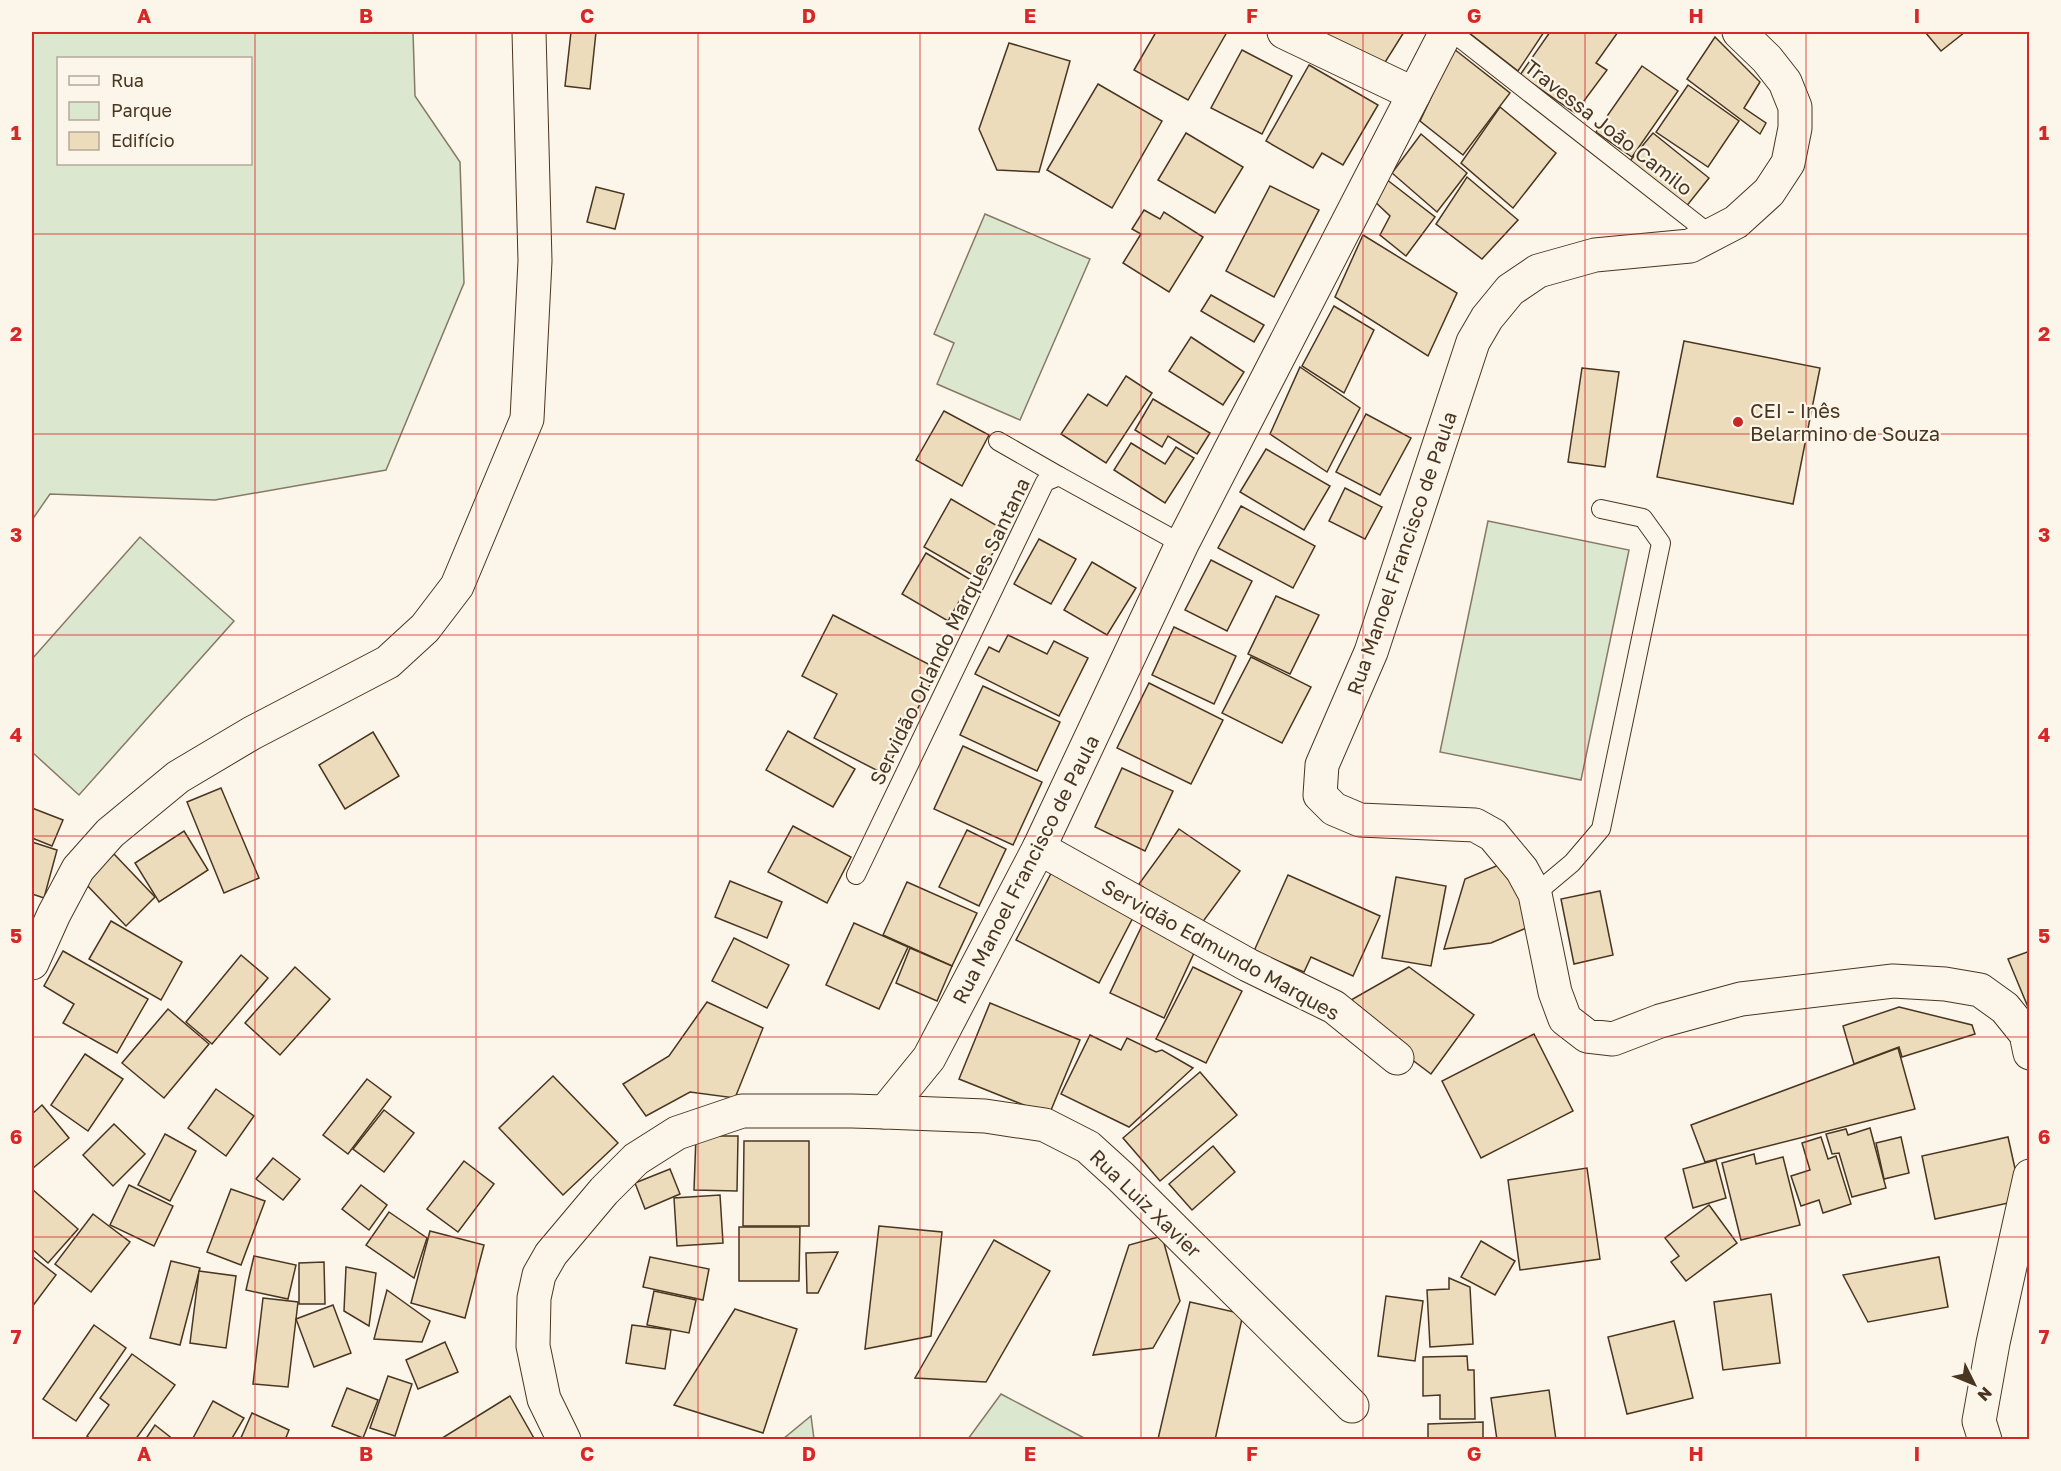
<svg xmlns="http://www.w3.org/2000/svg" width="2061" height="1471" font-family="'Golos Text',sans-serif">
	<rect width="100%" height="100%" fill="#fbf6e9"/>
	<g fill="#dce7d0" stroke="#887966" stroke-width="1.5" fill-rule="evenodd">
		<path d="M32 32H413L415 96 460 162 464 283 386 470 215 500 50 494 32 520ZM250 58V164H58V58Z"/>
		<polygon points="985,214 1090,259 1020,420 937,384 954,343 934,334"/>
		<polygon points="1488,521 1629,550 1581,780 1440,752"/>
		<polygon points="140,537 234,621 79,795 32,752 32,659"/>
		<polygon points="1001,1394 1086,1439 968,1439"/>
		<polygon points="811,1416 814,1439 783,1439"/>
	</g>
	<g fill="#ecdcbc" stroke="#4a3520" stroke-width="1.5">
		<polygon points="571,32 596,32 590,89 565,86"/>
		<polygon points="1156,32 1227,32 1188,100 1134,70"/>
		<polygon points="1323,32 1404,32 1379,72 1320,36"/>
		<polygon points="1468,32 1544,32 1518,71"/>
		<polygon points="1550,32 1618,32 1596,63 1607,70 1575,113 1520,75"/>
		<polygon points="1925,32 1965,32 1941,51"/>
		<polygon points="1715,37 1760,82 1744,108 1766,123 1760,134 1687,79"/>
		<polygon points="1009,43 1070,61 1039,172 997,170 979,129"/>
		<polygon points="1454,49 1510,93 1463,155 1420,121"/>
		<polygon points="1242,50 1292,76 1262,134 1211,108"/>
		<polygon points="1309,65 1378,105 1343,165 1322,153 1313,168 1266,141"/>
		<polygon points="1642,66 1678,91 1632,157 1596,132"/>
		<polygon points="1098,84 1162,121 1112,208 1047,170"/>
		<polygon points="1688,85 1739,121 1708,167 1656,132"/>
		<polygon points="1500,107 1556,153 1513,208 1461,163"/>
		<polygon points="1186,133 1243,167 1215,213 1158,180"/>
		<polygon points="1653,133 1709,178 1685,208 1629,162"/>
		<polygon points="1421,134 1467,173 1437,212 1392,173"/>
		<polygon points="1467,177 1518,220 1482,259 1436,224"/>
		<polygon points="1386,179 1435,217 1406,256 1380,235 1390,216 1372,199"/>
		<polygon points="1270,186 1319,210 1274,297 1226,271"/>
		<polygon points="596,187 624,194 615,229 587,222"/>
		<polygon points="1144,210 1160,219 1164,212 1203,237 1169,292 1123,263 1141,234 1132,229"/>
		<polygon points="1363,235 1457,293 1428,356 1335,297"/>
		<polygon points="1211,295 1264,325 1254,342 1201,311"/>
		<polygon points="1334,306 1374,330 1344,393 1302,366"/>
		<polygon points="1191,337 1244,372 1223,405 1169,371"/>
		<polygon points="1684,341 1820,368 1793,504 1657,477"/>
		<polygon points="1300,367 1360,408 1327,472 1270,434"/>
		<polygon points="1582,368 1619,372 1605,467 1568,462"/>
		<polygon points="1126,376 1152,393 1106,463 1061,434 1088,394 1107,406"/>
		<polygon points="1153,399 1210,433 1197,454 1168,436 1162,447 1135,430"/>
		<polygon points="944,411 989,435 962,486 916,460"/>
		<polygon points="1366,414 1411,438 1380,495 1336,472"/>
		<polygon points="1131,443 1165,464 1176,447 1194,458 1165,503 1114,470"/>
		<polygon points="1266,449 1330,486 1304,530 1240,492"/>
		<polygon points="1345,488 1382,507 1365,539 1329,521"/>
		<polygon points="951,499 1006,531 978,578 924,547"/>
		<polygon points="1241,506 1315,546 1293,588 1218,548"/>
		<polygon points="1039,539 1076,559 1051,604 1014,584"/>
		<polygon points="926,553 971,580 948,621 902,594"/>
		<polygon points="1211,560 1252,581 1227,631 1185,610"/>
		<polygon points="1092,562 1136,588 1107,635 1064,610"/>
		<polygon points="1276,596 1319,615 1290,674 1248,654"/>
		<polygon points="833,615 938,669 884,774 814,738 837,694 802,676"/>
		<polygon points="1174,627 1236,656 1214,704 1152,675"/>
		<polygon points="1008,635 1047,654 1054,641 1088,658 1059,716 975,674 989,647 999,652"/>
		<polygon points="1251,657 1311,687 1282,743 1222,713"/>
		<polygon points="1149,683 1223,720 1191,784 1117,748"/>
		<polygon points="983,686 1060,722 1037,771 960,735"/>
		<polygon points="788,731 855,769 833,807 766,770"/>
		<polygon points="373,732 399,776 345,809 319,765"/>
		<polygon points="963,746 1042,782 1013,845 934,809"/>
		<polygon points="1122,768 1173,791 1145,851 1095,827"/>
		<polygon points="221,788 259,878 224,893 187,802"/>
		<polygon points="32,808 63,820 52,846 32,838"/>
		<polygon points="793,826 851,857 827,903 768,872"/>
		<polygon points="1179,829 1240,871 1199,927 1139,884"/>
		<polygon points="967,830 1006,849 979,906 939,887"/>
		<polygon points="184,831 208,870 159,902 135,863"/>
		<polygon points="32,842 57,850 44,898 32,894"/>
		<polygon points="114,854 155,897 126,926 84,882"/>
		<polygon points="1506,862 1531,926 1491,943 1444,949 1465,879"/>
		<polygon points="1055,866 1138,908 1099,983 1016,940"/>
		<polygon points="1288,875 1380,916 1353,976 1311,957 1304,972 1254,951"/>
		<polygon points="1396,877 1446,886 1431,966 1382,958"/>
		<polygon points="730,881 782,902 767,938 715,917"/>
		<polygon points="907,882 977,913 952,966 883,935"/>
		<polygon points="1600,891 1613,955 1574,964 1561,899"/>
		<polygon points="1147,915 1200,940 1164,1018 1110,993"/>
		<polygon points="111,921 182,962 161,1000 89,959"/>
		<polygon points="854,923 908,947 879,1009 826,985"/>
		<polygon points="734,938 789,965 767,1008 712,981"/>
		<polygon points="910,948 952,966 937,1001 896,983"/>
		<polygon points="63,951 148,999 117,1053 63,1023 74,1004 44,986"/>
		<polygon points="2030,951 2030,1012 2008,959"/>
		<polygon points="241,955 268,978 212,1044 186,1022"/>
		<polygon points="295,967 330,999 280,1055 245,1023"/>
		<polygon points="1193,967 1242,991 1206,1063 1156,1039"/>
		<polygon points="1409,967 1474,1015 1431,1074 1366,1025 1351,1000"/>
		<polygon points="707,1002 763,1028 735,1098 690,1092 646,1116 623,1084 669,1056"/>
		<polygon points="990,1003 1080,1040 1049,1115 959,1079"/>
		<polygon points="1899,1007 1972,1025 1975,1034 1902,1057 1899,1047 1854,1064 1843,1026"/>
		<polygon points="168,1009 209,1044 164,1098 122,1063"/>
		<polygon points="1534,1034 1573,1111 1481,1158 1442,1081"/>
		<polygon points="1090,1035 1121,1050 1127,1038 1156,1052 1162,1050 1193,1068 1129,1127 1061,1094"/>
		<polygon points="1898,1048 1915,1109 1705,1162 1691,1125"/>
		<polygon points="85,1054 123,1079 88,1131 51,1105"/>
		<polygon points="1200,1072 1237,1115 1160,1181 1123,1138"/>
		<polygon points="553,1076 618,1143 563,1195 499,1128"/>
		<polygon points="367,1079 391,1097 348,1154 323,1135"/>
		<polygon points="216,1089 254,1116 226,1156 188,1128"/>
		<polygon points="42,1105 69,1138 32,1169 32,1114"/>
		<polygon points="384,1110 414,1133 384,1172 353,1149"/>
		<polygon points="114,1124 145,1154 113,1186 83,1155"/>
		<polygon points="1870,1128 1886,1188 1852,1197 1839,1153 1832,1154 1826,1134 1846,1129 1848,1135"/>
		<polygon points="165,1134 196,1151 170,1201 138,1185"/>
		<polygon points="696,1136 738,1136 737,1191 694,1190"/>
		<polygon points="1821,1137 1828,1159 1836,1156 1851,1204 1823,1213 1819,1200 1801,1206 1791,1176 1810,1170 1802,1143"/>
		<polygon points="1901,1137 1909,1173 1884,1179 1876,1143"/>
		<polygon points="2008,1137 2022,1200 1935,1219 1922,1156"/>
		<polygon points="744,1141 809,1141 809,1226 743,1226"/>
		<polygon points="1213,1146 1235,1172 1192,1210 1169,1184"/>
		<polygon points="1754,1154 1756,1164 1783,1157 1800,1225 1741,1240 1722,1163"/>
		<polygon points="273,1158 300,1179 283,1200 256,1179"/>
		<polygon points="1716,1160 1726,1198 1693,1208 1683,1169"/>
		<polygon points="464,1161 494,1184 458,1232 427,1209"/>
		<polygon points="1587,1168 1600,1259 1520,1270 1508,1180"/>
		<polygon points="670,1169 680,1194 645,1209 635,1183"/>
		<polygon points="129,1185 173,1206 154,1246 110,1225"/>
		<polygon points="361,1185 387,1205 369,1230 342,1209"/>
		<polygon points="32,1189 78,1229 48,1263 32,1249"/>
		<polygon points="231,1189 265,1201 241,1265 207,1252"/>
		<polygon points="720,1195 723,1243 677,1246 674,1198"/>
		<polygon points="1709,1205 1737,1243 1686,1281 1671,1262 1679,1256 1665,1238"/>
		<polygon points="389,1212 427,1238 414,1278 366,1245"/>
		<polygon points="93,1214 130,1242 91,1292 55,1264"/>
		<polygon points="879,1226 942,1232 931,1336 865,1349"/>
		<polygon points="739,1227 800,1227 799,1281 739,1281"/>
		<polygon points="430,1231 484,1245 465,1318 411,1303"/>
		<polygon points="1162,1236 1180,1301 1153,1348 1093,1355 1129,1245"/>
		<polygon points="994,1240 1050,1271 986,1382 915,1378"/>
		<polygon points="1481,1241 1515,1261 1495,1295 1461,1277"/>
		<polygon points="838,1252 818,1293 807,1293 806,1253"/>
		<polygon points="32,1256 56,1275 32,1307"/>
		<polygon points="254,1256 296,1265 288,1299 246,1290"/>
		<polygon points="650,1257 709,1269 703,1300 643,1287"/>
		<polygon points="1939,1257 1948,1307 1868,1322 1843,1275"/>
		<polygon points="171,1261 200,1268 180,1345 150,1338"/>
		<polygon points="324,1262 325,1304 299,1304 299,1263"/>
		<polygon points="346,1267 376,1273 369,1326 344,1311"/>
		<polygon points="199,1271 236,1276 226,1348 190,1343"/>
		<polygon points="1449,1278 1470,1287 1473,1344 1430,1347 1427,1290 1449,1289"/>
		<polygon points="387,1290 430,1321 422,1342 374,1339"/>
		<polygon points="654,1291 696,1300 689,1333 647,1325"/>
		<polygon points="1771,1294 1780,1363 1723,1370 1714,1302"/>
		<polygon points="1386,1296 1423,1301 1415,1361 1378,1356"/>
		<polygon points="263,1298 298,1302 288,1387 253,1384"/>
		<polygon points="1190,1302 1243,1314 1215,1440 1158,1439"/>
		<polygon points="333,1305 351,1353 314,1367 296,1319"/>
		<polygon points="735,1309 797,1329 763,1433 674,1405"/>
		<polygon points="1674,1321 1693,1398 1627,1414 1608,1337"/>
		<polygon points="94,1325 126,1348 76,1421 43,1399"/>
		<polygon points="632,1325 671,1330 665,1369 626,1363"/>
		<polygon points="445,1342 458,1372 418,1389 406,1360"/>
		<polygon points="132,1354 175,1385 135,1440 92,1440 87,1436 109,1405 100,1398"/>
		<polygon points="1467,1356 1468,1370 1474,1370 1475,1419 1440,1419 1440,1395 1423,1396 1423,1357"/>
		<polygon points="388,1376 412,1384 395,1436 370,1428"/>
		<polygon points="347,1388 378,1400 363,1438 332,1426"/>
		<polygon points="1549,1390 1556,1440 1497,1440 1491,1398"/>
		<polygon points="510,1396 535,1440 439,1440"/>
		<polygon points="213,1401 244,1418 231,1440 192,1440"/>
		<polygon points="252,1413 289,1430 285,1440 240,1440"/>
		<polygon points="1483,1422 1483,1440 1428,1440 1428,1424"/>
		<polygon points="155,1425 174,1440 145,1440"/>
	</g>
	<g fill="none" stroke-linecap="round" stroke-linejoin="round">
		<defs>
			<g id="service">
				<polyline points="1452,32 1711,235"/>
				<polyline points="998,441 1059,476"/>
				<polyline points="856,875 1045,482 1059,476 1182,544"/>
				<polyline points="1535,894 1572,863 1601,829 1661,543 1643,518 1601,509"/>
			</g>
			<g id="minor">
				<polyline points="1284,32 1414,94"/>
				<polyline points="1039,848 1248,965 1334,1007 1397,1058"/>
				<polyline points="32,963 54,914 78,869 110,833 178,777 252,733 388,662 425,628 457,586 527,419 535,261 529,32"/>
				<polyline points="885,1112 985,1116 1045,1125 1088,1147 1121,1177 1352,1406"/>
			</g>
			<g id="tertiary">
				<polyline points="1739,32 1767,59 1785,82 1795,107 1795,128 1788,163 1769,192 1736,222 1690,246 1595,255 1538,271 1510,290 1487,318 1473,342 1371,652 1322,765 1320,795 1334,809 1360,820 1475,825 1493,835 1522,870 1535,894 1555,992 1565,1019 1587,1036 1613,1039 1660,1021 1741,999 1893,981 1945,984 1980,990 2005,1008 2026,1034 2030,1053"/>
				<polyline points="564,1440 544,1399 533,1346 534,1298 539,1275 551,1254 604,1191 636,1159 677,1133 742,1111 852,1111 885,1112 929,1058 1039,848 1182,544 1446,32"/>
				<polyline points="1985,1440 1979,1421 1993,1343 2030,1176"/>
			</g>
		</defs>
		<use href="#service" stroke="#4a3520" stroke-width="20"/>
		<use href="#minor" stroke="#4a3520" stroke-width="35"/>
		<use href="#tertiary" stroke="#4a3520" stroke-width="35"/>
		<use href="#service" stroke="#fbf6e9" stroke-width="18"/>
		<use href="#minor" stroke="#fbf6e9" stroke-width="33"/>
		<use href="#tertiary" stroke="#fbf6e9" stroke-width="33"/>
	</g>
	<path fill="none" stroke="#d62828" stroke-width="1.5" stroke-opacity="0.55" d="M255 32V1440M476 32V1440M698 32V1440M920 32V1440M1141 32V1440M1363 32V1440M1585 32V1440M1806 32V1440M32 234H2030M32 434H2030M32 635H2030M32 836H2030M32 1037H2030M32 1237H2030"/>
	<circle fill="#c62828" stroke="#fbf6e9" stroke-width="2" cx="1738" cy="422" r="6"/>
	<g text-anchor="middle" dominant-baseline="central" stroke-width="4.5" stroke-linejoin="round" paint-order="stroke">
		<g font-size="20" fill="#4a3520" stroke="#fbf6e9">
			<text transform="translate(1609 127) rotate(38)">Travessa João Camilo</text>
			<text transform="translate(1401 553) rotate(-71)">Rua Manoel Francisco de Paula</text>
			<text transform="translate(949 631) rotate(-64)">Servidão Orlando Marques Santana</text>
			<text transform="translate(1025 869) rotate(-63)">Rua Manoel Francisco de Paula</text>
			<text transform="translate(1221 949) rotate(29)">Servidão Edmundo Marques</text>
			<text transform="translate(1146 1203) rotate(44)">Rua Luiz Xavier</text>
		</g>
		<g font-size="20" fill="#4a3520" stroke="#fbf6e9" text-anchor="start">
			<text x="1750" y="410">CEI - Inês<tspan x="1750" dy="23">Belarmino de Souza</tspan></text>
		</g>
	</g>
	<rect width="2061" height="1471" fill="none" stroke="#fbf6e9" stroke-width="66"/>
	<rect x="57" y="57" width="195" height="108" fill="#fbf6e9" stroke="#b4a999" stroke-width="1.5"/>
	<rect x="69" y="76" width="30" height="9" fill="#fbf6e9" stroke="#b4a999" stroke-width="1.5"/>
	<text x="111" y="87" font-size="18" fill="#4a3520">Rua</text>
	<rect x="69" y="102" width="30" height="18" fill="#dce7d0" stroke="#b4a999" stroke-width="1.5"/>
	<text x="111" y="117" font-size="18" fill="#4a3520">Parque</text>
	<rect x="69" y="132" width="30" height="18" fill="#ecdcbc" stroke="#b4a999" stroke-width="1.5"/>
	<text x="111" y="147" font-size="18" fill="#4a3520">Edifício</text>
	<g transform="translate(1974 1384) rotate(133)" stroke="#fbf6e9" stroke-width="4.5" paint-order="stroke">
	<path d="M0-4.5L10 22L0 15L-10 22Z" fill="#4a3520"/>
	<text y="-9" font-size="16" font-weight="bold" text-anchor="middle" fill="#4a3520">N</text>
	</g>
	<rect x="33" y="33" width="1995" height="1405" fill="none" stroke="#d62828" stroke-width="2"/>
	<g font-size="20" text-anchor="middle" font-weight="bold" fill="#d62828">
		<text x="144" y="23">A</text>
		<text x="366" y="23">B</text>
		<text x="587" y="23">C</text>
		<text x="809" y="23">D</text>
		<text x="1030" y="23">E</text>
		<text x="1252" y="23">F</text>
		<text x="1474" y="23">G</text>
		<text x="1696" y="23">H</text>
		<text x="1917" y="23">I</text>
		<text x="16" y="140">1</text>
		<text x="2044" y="140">1</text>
		<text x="16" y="341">2</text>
		<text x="2044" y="341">2</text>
		<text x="16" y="542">3</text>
		<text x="2044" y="542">3</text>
		<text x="16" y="742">4</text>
		<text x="2044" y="742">4</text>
		<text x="16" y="943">5</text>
		<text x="2044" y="943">5</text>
		<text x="16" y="1144">6</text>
		<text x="2044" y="1144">6</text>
		<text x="16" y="1344">7</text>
		<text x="2044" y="1344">7</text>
		<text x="144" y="1461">A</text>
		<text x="366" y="1461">B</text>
		<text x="587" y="1461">C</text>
		<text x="809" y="1461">D</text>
		<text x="1030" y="1461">E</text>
		<text x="1252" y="1461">F</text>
		<text x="1474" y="1461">G</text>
		<text x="1696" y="1461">H</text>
		<text x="1917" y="1461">I</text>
	</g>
</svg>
